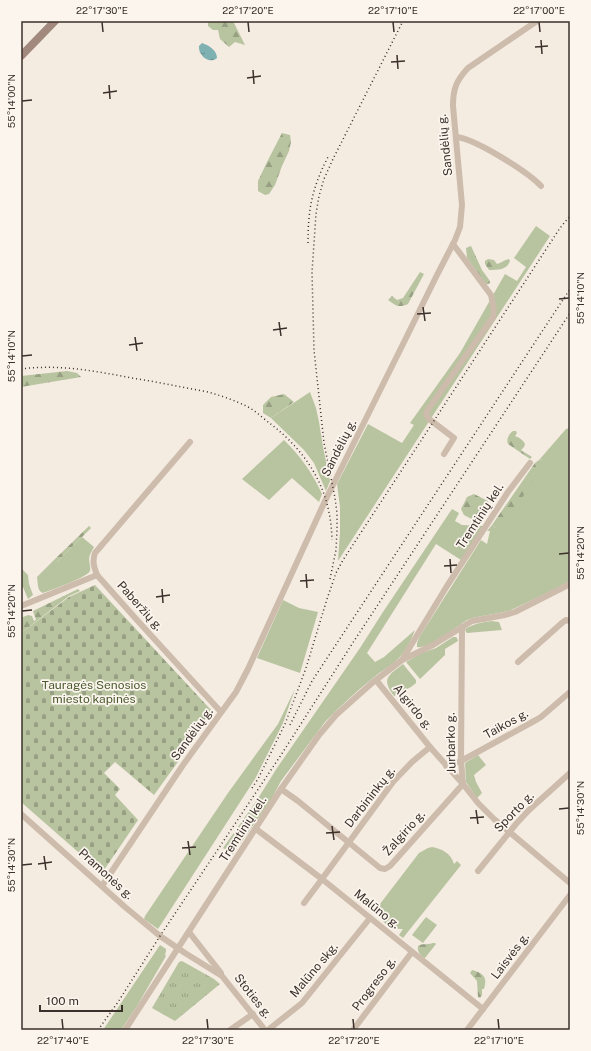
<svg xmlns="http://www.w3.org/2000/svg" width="591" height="1051" font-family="'Public Sans',sans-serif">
	<defs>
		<pattern id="forest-firs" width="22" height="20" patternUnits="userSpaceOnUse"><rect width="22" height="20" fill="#b8c4a0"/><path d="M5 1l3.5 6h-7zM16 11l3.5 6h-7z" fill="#97a083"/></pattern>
		<pattern id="cemetery-stones" width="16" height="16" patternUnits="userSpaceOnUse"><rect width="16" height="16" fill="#b8c4a0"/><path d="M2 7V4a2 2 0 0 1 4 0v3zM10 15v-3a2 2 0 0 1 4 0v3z" fill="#97a083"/></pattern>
		<pattern id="park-tufts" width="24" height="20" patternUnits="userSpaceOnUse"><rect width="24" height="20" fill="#b8c4a0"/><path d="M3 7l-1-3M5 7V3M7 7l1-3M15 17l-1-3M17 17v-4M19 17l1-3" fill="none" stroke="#97a083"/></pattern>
		<pattern id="water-ripples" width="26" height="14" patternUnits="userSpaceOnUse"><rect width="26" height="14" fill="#7fb0b2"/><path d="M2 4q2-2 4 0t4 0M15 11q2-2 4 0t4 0" fill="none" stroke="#699091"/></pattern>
	</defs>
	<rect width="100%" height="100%" fill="#f4ebe1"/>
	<g fill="#b8c4a0">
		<polygon points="536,226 550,236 338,561 340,532 340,507 337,484 368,424 402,443 414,425 410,423 460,353 505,274 517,281 526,267 514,258"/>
		<polygon points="310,392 316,408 319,422 323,447 330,481 326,491 314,463 304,450 271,418"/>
		<path d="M570 428V581L553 590 509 611 472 618 467 620C456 627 429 649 417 647V643L420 636 481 540 487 544 490 531H487L492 525 496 528 543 459 539 460 566 429Z"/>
		<path d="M284 440C301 457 312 472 322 494L319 502 292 478 269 500 242 479Z"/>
		<path d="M452 509 459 513 455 521 462 525 483 526 461 560 436 544 367 653 375 662 384 657 415 630C411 640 406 651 398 659 391 666 381 671 373 678 357 691 340 706 325 722L281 781 271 800 233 854 223 848 257 800 277 768 360 648 383 612Z"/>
		<path d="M82 537 94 547C92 551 89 555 89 559 89 563 91 567 90 571 88 577 51 590 43 593 37 591 38 583 37 577L54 560V562H57Z"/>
		<polygon points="21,568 28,575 29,584 33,595 28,599 23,587 21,588"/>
		<polygon points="283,600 299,608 318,612 300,673 257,658"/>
		<path d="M492 621 499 622 502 630 467 633 466 632 465 629C474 624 482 622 492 621Z"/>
		<polygon points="453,637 456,637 457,638 458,641 445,649 445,655 420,679 406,662 422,653 436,648"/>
		<path d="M403 664 416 680V683L411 687 394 696C381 678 388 676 403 664Z"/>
		<polygon points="295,689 283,723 255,779 158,929 144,919 145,916 228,793 278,724"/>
		<polygon points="478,755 486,765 474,775 476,782 482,793 477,798 466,782 465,763"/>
		<path d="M432 847C442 849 451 853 454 864L457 861 461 865 403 938 399 935 403 929C387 929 377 920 380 904L419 853 428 848Z"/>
		<polygon points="426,917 437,925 423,943 412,935"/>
		<polygon points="160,945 166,949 166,951 165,955 166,956 137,1006 121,1030 103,1030"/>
	</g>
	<g fill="url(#forest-firs)">
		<polygon points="208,21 233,21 245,45 235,42 229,47 220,39 218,30 213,30 208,26"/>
		<polygon points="282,133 290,135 291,142 289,151 282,166 275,185 269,194 265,195 258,191 258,181 267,162"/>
		<polygon points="471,246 482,270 490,281 490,283 488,284 486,284 467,258 466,248"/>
		<path d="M488 259 494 260 497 264C501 263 504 260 509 259L510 261C507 270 498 270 489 270L485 264V261Z"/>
		<path d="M420 272 424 274 408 304C399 308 396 306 388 300L392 296 397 300 403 298Z"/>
		<polygon points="67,371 77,373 81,377 21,387 21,376"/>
		<polygon points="284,394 294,402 271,418 263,413 263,405 271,397"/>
		<path d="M513 431H516L517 433 515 436C520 438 523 440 525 444L524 447 521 450 532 457 530 459 508 444C506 439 509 434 513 431Z"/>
		<polygon points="543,459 544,464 502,529 496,528 492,525 535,463 539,460"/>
		<path d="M474 494 488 501C490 509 485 514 481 521L477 522 464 515 461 509 467 497Z"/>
		<polygon points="89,526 91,528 57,562 54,562 54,560"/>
		<polygon points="78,589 80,591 69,596 21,633 21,618 28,615 32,616 34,621 36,620 33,611"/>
		<path d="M433 943H435L436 944 425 958C421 956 417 952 418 946 422 943 428 945 433 943Z"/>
		<path d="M472 970C483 973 488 977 484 989H482V995L480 998 478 997 477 981 470 973Z"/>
	</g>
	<polygon fill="url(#cemetery-stones)" points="95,585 211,710 180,759 154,795 115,762 104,773 120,789 115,795 138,820 102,873 21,802 21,633 69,597"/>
	<polygon fill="url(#park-tufts)" points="182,961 214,979 220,984 175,1021 152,1008 179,962"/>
	<path fill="url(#water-ripples)" d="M202 43C208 45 217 50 217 58 209 65 198 55 199 46Z"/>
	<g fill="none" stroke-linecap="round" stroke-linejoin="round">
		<g stroke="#cdbbac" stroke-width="6">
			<path d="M456 137C474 138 528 172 541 186"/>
			<polyline points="444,454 454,438 429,419 426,414 427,411 493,317 494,310 491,295 453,244"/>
			<path d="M97 575C94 567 92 561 95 553L190 442"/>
			<polyline points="21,606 97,575 137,620 221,712"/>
			<polyline points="462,627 461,761 463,784 478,803 494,819 570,883"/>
			<polyline points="402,660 447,586 508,492 530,463"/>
			<polyline points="518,662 563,622 566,620 570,621"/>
			<polyline points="446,766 461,761 536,720 541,717 570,692"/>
			<polyline points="281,789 298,801 380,868 385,869 390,866 463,784 430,747 376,680"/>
			<polyline points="21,814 125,907 160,936 185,953 222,976 265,1030"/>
			<polyline points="256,829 322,879 483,1009"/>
			<polyline points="478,871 516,824 529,810 570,773"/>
			<path d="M102 886 183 765 236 692 248 669 325 501 407 336 436 277 455 240 460 227 462 205 453 106C453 89 456 81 468 68L537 21"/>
			<polyline points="304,903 322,879 393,782 412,762 430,747"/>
			<polyline points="189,932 221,973"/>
			<polyline points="125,1030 281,789 319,735 336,715 372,683 402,660 433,645 472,621 505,615 515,612 570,584"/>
			<polyline points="230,1030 253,1014"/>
			<polyline points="268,1030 302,1003 370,918"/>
			<polyline points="353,1030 412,952"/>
			<polyline points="467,1030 570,895"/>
		</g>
		<polyline stroke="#a18a7d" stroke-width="8" points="21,56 55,21"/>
		<g stroke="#3b302b" stroke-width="1.5" stroke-dasharray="1 3" stroke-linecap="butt">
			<path d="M308 243C308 209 312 188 328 157"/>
			<path d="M21 369C59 364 95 371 132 378 157 382 182 387 208 392 222 396 237 401 250 408 258 413 265 420 272 425 310 455 331 492 332 540"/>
			<polyline points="330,579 336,550 337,530 337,513 335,498 324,443 314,350 312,272 316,214 319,196 324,179 333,159 403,21"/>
			<polyline points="290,725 312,681 570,289"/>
			<polyline points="252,788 258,779 285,724 306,668 327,599 336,573 343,560 560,228 570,216"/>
			<polyline points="98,1030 118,1002 160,936 281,755 354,641 570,313"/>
		</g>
	</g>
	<path fill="none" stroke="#3b302b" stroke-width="1.5" d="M102 22 103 32M248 22 249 32M393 22 394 32M539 22 540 32M541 40 542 54M535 47 548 46M397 55 398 69M391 62 405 61M253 70 254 84M247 78 261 76M109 85 110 99M103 93 117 91M22 101 32 100M559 299 569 298M423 307 425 321M417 314 431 313M279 322 281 336M273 330 287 328M135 337 137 351M129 345 143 343M22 356 32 355M559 554 569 553M450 559 451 573M444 566 457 565M306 574 307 588M300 581 314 580M162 589 163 603M156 597 170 595M22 611 32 610M559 809 569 808M476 810 478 824M470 818 484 817M332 826 334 840M326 833 340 832M188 841 190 855M182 848 196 847M44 856 46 870M38 864 52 862M22 865 32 864M62 1019 63 1029M207 1019 208 1029M353 1019 354 1029M498 1019 499 1029"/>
	<g text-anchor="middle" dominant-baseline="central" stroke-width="3.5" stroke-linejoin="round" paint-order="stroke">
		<g font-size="12" fill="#3b302b" stroke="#fbf5ee">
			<text transform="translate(445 145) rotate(-96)">Sandėlių g.</text>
			<text transform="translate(339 448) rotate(-63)">Sandėlių g.</text>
			<text transform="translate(480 516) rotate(-57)">Tremtinių kel.</text>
			<text transform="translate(140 606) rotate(48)">Paberžių g.</text>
			<text transform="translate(413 707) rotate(51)">Algirdo g.</text>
			<text transform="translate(506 724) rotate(-29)">Taikos g.</text>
			<text transform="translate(192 734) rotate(-54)">Sandėlių g.</text>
			<text transform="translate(451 743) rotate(-91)">Jurbarko g.</text>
			<text transform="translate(370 797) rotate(-52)">Darbininkų g.</text>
			<text transform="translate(514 812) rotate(-46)">Sporto g.</text>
			<text transform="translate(243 829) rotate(-57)">Tremtinių kel.</text>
			<text transform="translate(404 833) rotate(-48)">Žalgirio g.</text>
			<text transform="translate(106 874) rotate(42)">Pramonės g.</text>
			<text transform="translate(377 909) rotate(39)">Malūno g.</text>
			<text transform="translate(510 956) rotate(-53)">Laisvės g.</text>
			<text transform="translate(314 970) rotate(-50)">Malūno skg.</text>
			<text transform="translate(374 984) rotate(-53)">Progreso g.</text>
			<text transform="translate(253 996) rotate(52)">Stoties g.</text>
		</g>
		<g font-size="12" fill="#4a5a2e" stroke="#fbf5ee">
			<text x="94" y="685">Tauragės Senosios<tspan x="94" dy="14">miesto kapinės</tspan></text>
		</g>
	</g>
	<rect width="591" height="1051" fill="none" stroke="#fbf5ee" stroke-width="44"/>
	<path d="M40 1005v6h82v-6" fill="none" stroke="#3b302b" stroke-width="2"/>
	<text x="46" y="1005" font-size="12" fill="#3b302b" stroke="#fbf5ee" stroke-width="3" paint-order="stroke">100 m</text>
	<rect x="22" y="22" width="547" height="1007" fill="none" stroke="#3b302b" stroke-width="1.5"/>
	<g font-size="10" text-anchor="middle" fill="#3b302b">
		<text x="102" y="14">22°17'30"E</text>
		<text x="248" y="14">22°17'20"E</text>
		<text x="393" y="14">22°17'10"E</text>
		<text x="539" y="14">22°17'00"E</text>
		<text transform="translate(11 101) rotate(-90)" y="4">55°14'00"N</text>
		<text transform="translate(580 298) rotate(-90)" y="4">55°14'10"N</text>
		<text transform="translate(11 356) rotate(-90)" y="4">55°14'10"N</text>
		<text transform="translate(580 553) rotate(-90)" y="4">55°14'20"N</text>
		<text transform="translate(11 611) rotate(-90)" y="4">55°14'20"N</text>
		<text transform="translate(580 808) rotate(-90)" y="4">55°14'30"N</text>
		<text transform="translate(11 865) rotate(-90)" y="4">55°14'30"N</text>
		<text x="63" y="1044">22°17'40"E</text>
		<text x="208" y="1044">22°17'30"E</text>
		<text x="354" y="1044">22°17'20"E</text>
		<text x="499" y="1044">22°17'10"E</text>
	</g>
</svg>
